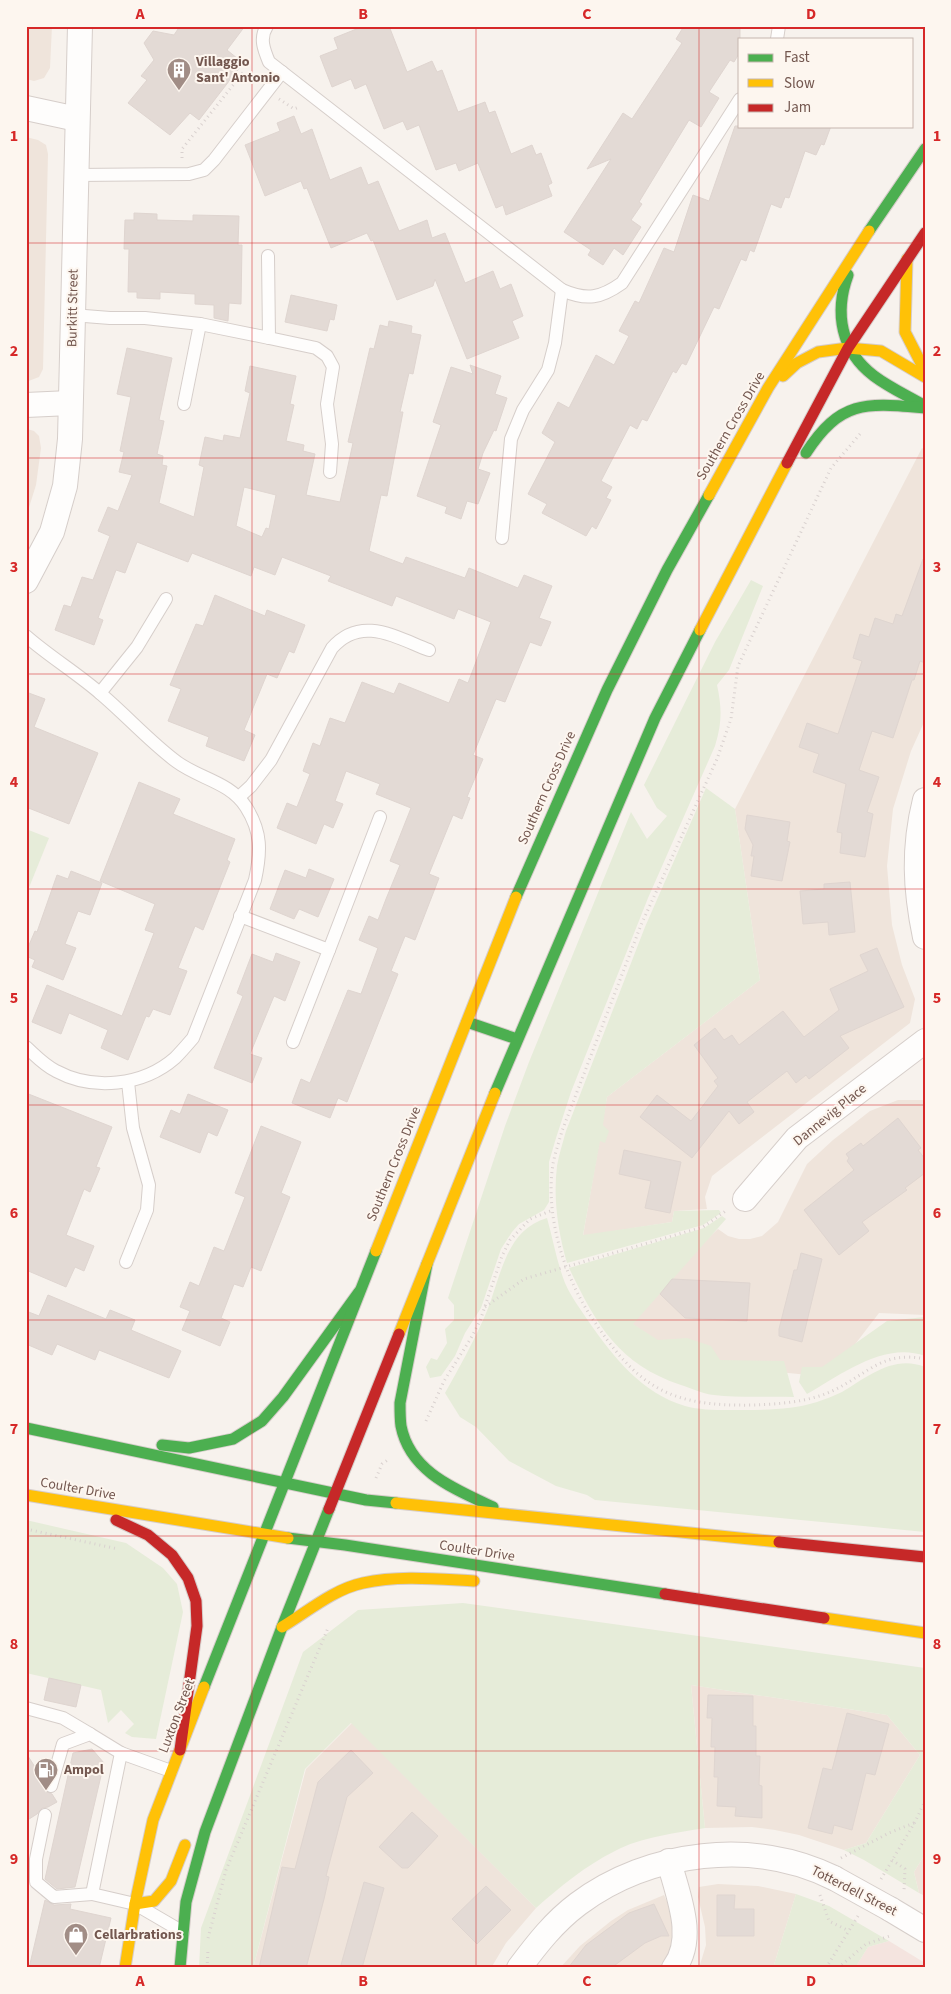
<svg xmlns="http://www.w3.org/2000/svg" width="951" height="1994" font-family="'Source Sans 3',sans-serif">
	<rect width="100%" height="100%" fill="#f7f2ed"/>
	<g fill="#efe4db">
		<polygon points="26,26 52,26 50,68 44,78 34,81 26,79"/>
		<polygon points="26,137 38,140 46,145 48,154 43,369 39,377 26,382"/>
		<polygon points="27,429 34,431 39,436 41,448 36,485 26,517"/>
		<polygon points="922,448 925,450 925,720 911,751 893,809 887,866 892,925 902,965 915,999 910,1023 712,1176 705,1197 707,1209 674,1211 672,1222 583,1236 607,1097 760,980 735,809"/>
		<polygon points="898,1100 925,1100 925,1315 879,1313 830,1377 694,1364 632,1324 704,1242 718,1229 728,1236 739,1239 750,1239 762,1236 778,1222 807,1164 833,1140 870,1111"/>
		<polygon points="691,1685 887,1715 920,1755 866,1843 844,1850 799,1835 775,1830 752,1827 705,1828"/>
		<polygon points="352,1723 536,1908 506,1943 491,1968 253,1968 306,1769"/>
		<polygon points="925,1854 925,1896 919,1893 914,1872"/>
		<polygon points="718,1884 758,1886 796,1894 773,1968 699,1968 706,1945 705,1927 698,1897 699,1887"/>
		<polygon points="664,1895 668,1904 676,1938 666,1963 661,1968 560,1968 580,1946 611,1921 628,1910"/>
	</g>
	<polygon fill="#f4e4df" points="889,1941 925,1963 925,1968 855,1968 868,1947"/>
	<g fill="#e6ecd9">
		<path d="M751 580 763 586 729 670 717 685C722 708 722 723 715 746L648 898 571 1092 556 1138 549 1162V1202L544 1210 519 1224 512 1232 501 1249 481 1308 465 1333 455 1356 441 1376 430 1378 426 1367 431 1358 437 1360 447 1343 445 1329 454 1320V1305L448 1298 505 1126 529 1062 631 812 647 839 667 816 657 808 644 785 715 642Z"/>
		<path d="M706 788 735 809 760 980 607 1097 603 1125 609 1131 605 1143 600 1141 583 1235 672 1222 674 1211 719 1210 721 1213 703 1225 567 1263C558 1231 553 1199 557 1166 559 1154 563 1142 566 1131L645 927Z"/>
		<polygon points="26,829 49,838 26,895"/>
		<path d="M722 1216 726 1219 633 1324 658 1340 687 1338 711 1346 720 1360 784 1361 794 1397C767 1396 740 1398 714 1395 703 1394 691 1388 681 1385 618 1364 596 1324 569 1268L704 1228Z"/>
		<path d="M547 1218C553 1239 557 1263 565 1283 571 1297 581 1310 589 1322 614 1358 642 1393 685 1406 703 1411 726 1410 745 1410 769 1410 795 1409 817 1402 825 1399 834 1396 842 1392 867 1377 894 1354 925 1367V1532L595 1500 587 1495 556 1486 509 1461 476 1427 460 1417 445 1393C459 1368 473 1343 484 1318 501 1281 503 1231 547 1218Z"/>
		<path d="M925 1317V1356C884 1341 841 1375 807 1394L799 1382 802 1367H822L887 1321Z"/>
		<polygon points="26,1520 126,1543 163,1568 177,1584 183,1612 156,1739 132,1737 125,1733 134,1724 121,1710 108,1723 101,1690 26,1673"/>
		<path d="M463 1603 925 1668V1854L914 1872 919 1893 864 1860 844 1850 866 1843 920 1755 887 1715 691 1685 705 1828C676 1833 641 1837 615 1851 585 1866 561 1886 536 1908L351 1723 305 1769 253 1968H199L201 1928 303 1652 358 1610Z"/>
		<polygon points="796,1894 829,1906 889,1941 868,1947 855,1968 773,1968"/>
	</g>
	<g fill="#e3dad5" stroke="#dfd5d0" fill-rule="evenodd">
		<polygon points="180,26 245,26 227,50 243,63 199,120 190,113 170,135 128,103 147,80 141,76 154,60 144,43 153,31 174,35"/>
		<polygon points="364,26 389,26 407,72 432,61 437,72 442,70 458,112 485,102 489,113 495,111 511,154 532,145 536,155 541,153 552,183 548,185 552,196 506,215 503,205 496,208 478,163 459,171 456,163 436,170 419,125 407,130 403,121 384,129 366,84 355,89 351,79 332,87 320,56 338,49 334,38"/>
		<polygon points="684,26 740,26 740,52 734,62 730,60 709,92 719,98 701,127 689,120 639,202 642,204 631,220 641,227 623,255 614,248 603,265 588,255 591,250 564,232 611,159 587,169 623,113 632,119 682,43 676,39"/>
		<polygon points="294,116 301,134 312,129 330,180 361,167 368,185 378,181 399,231 427,220 432,238 445,233 465,283 493,271 500,289 511,284 523,316 512,321 519,338 467,359 435,279 433,286 397,300 373,240 371,241 367,233 331,248 307,188 304,189 301,181 265,196 245,145 280,131 277,123"/>
		<polygon points="735,126 831,126 824,145 821,144 816,155 805,151 789,198 785,197 781,208 771,204 754,252 750,250 746,261 741,259 719,309 714,307 686,365 682,363 676,373 673,371 647,421 642,419 637,429 630,425 601,481 612,487 606,498 611,500 596,529 592,526 586,536 542,513 547,504 528,494 555,442 542,433 558,402 569,408 596,355 614,365 629,336 619,331 635,301 639,303 664,248 674,252 693,195 709,201"/>
		<polygon points="134,213 157,214 157,220 193,221 193,215 239,216 238,245 242,245 241,304 229,303 228,321 214,318 214,305 195,304 195,294 160,292 160,299 137,298 137,292 128,292 129,249 124,249 125,220 134,220"/>
		<polygon points="291,295 337,305 334,320 330,319 327,331 285,322"/>
		<path d="M389 321 412 326 411 333 421 335 413 374 409 373 400 412H403L387 496 381 495 369 551 403 564 406 557 465 578 469 568 518 588 524 575 552 586 539 618 551 622 541 646 530 642 505 702 496 699 473 755 483 759 467 797 470 798 462 819 453 815 429 874 439 878 415 940 405 936 391 971 398 974 347 1102 338 1098 330 1118 292 1103 301 1079 310 1083 348 990 361 994 378 948 359 940 369 916 378 920 386 899 400 865 390 861 411 808 376 794 380 784 346 771 335 801 343 804 333 828 324 824 316 844 277 828 287 803 297 807 310 774 303 771 313 743 320 746 330 718 345 723 362 682 394 694 399 683 449 703 459 679 468 683 491 622 458 609 454 619 396 596 392 606 328 581 331 576 282 557 275 575 254 567 251 576 192 553 188 562 137 542 125 573 116 570 98 618 103 620 94 645 55 630 64 605 71 607 82 577 93 580 110 536 98 531 108 507 118 511 132 475 119 472 124 452 120 451 131 397 117 394 127 348 172 358 159 420 164 421 157 454 163 456 162 465 167 466 159 503 194 517 204 467 199 465 205 437 223 441 224 435 240 438 250 393 245 391 250 366 296 376 290 404 294 405 286 441 304 445 303 451 315 454 306 495 340 502 353 443 348 442 370 348 374 349 380 325 388 327ZM244 487 276 495 269 529 266 528 262 537 236 526Z"/>
		<polygon points="470,365 501,376 495,394 507,398 496,431 494,430 483,453 478,469 490,473 478,504 467,501 461,519 445,513 447,507 417,496 441,425 433,422 451,367 473,374"/>
		<polygon points="923,559 925,559 925,663 920,661 914,680 912,680 893,738 872,731 859,770 879,777 867,812 873,814 865,857 840,853 842,833 837,832 846,784 813,772 819,754 799,747 807,723 838,734 862,661 853,658 860,634 869,637 875,618 893,624 896,614 902,616"/>
		<polygon points="215,595 265,616 267,610 305,625 294,653 289,651 277,678 267,674 244,730 255,735 244,761 206,746 209,737 168,721 181,689 170,685 196,624 203,626"/>
		<polygon points="26,692 45,699 34,727 98,753 69,824 26,807"/>
		<polygon points="139,782 180,799 173,814 235,839 227,860 230,862 203,930 195,926 178,968 187,971 170,1015 153,1009 149,1017 146,1016 128,1060 101,1048 108,1030 69,1013 61,1034 32,1022 47,985 122,1016 154,933 145,930 155,904 100,881"/>
		<polygon points="747,815 790,822 787,841 790,842 782,881 751,876 754,856 751,856 753,845 745,829"/>
		<polygon points="309,869 334,879 318,917 299,909 294,919 270,909 285,870 306,878"/>
		<polygon points="71,871 102,883 90,915 78,911 65,944 76,948 63,980 32,967 35,960 26,956 26,952 35,931 37,932 57,875 68,879"/>
		<polygon points="850,882 855,932 829,935 828,922 803,924 800,891 824,889 824,884"/>
		<polygon points="877,948 904,1007 840,1036 849,1048 809,1079 806,1075 796,1083 787,1071 747,1102 754,1112 739,1124 729,1111 692,1158 640,1117 657,1095 691,1121 718,1086 714,1081 718,1078 694,1045 715,1028 724,1040 732,1035 739,1045 783,1011 804,1037 839,1010 830,989 868,971 860,955"/>
		<polygon points="276,953 300,962 285,1001 274,996 250,1054 262,1058 252,1083 214,1068 243,996 237,993 252,954 273,962"/>
		<polygon points="26,1093 112,1127 96,1167 100,1168 90,1192 84,1189 66,1235 94,1246 84,1271 75,1267 66,1287 26,1270"/>
		<polygon points="188,1094 228,1110 217,1136 208,1132 200,1153 160,1137 171,1110 180,1114"/>
		<polygon points="898,1118 921,1148 918,1150 925,1159 925,1173 905,1188 907,1190 862,1222 869,1231 839,1255 804,1210 854,1170 847,1161 849,1158 846,1154 861,1143 863,1146"/>
		<polygon points="261,1126 301,1142 281,1193 290,1197 261,1271 251,1267 243,1287 234,1284 221,1318 230,1322 220,1346 182,1330 190,1311 180,1307 190,1282 199,1286 214,1247 224,1251 245,1197 235,1193"/>
		<polygon points="624,1150 681,1162 670,1213 645,1208 651,1181 619,1174"/>
		<polygon points="801,1253 822,1259 802,1342 779,1336 779,1329 794,1270 797,1270"/>
		<polygon points="672,1279 750,1283 747,1321 685,1318 660,1294"/>
		<polygon points="48,1295 106,1319 110,1310 135,1320 131,1330 181,1351 169,1378 99,1350 95,1360 57,1344 52,1355 26,1344 26,1311 39,1316"/>
		<polygon points="49,1678 81,1685 76,1707 44,1700"/>
		<polygon points="708,1695 753,1696 753,1726 756,1726 756,1756 760,1756 759,1785 762,1786 762,1818 735,1816 736,1807 717,1806 718,1777 714,1777 715,1747 711,1747 712,1718 707,1718"/>
		<polygon points="847,1713 889,1724 875,1775 866,1773 852,1830 834,1825 832,1834 808,1828 823,1768 832,1770"/>
		<polygon points="92,1749 104,1763 75,1887 57,1889 45,1879 73,1753"/>
		<polygon points="351,1750 373,1773 347,1797 326,1876 329,1877 324,1899 306,1968 259,1968 282,1867 295,1869 318,1782"/>
		<polygon points="26,1753 44,1781 43,1787 45,1791 52,1794 57,1802 48,1807 42,1808 37,1814 26,1821"/>
		<polygon points="412,1812 438,1836 408,1868 402,1868 379,1847"/>
		<polygon points="364,1882 384,1888 362,1968 352,1968 341,1965"/>
		<polygon points="486,1886 511,1910 477,1944 452,1919"/>
		<polygon points="717,1895 735,1895 734,1909 754,1909 754,1936 717,1936"/>
		<polygon points="45,1900 54,1905 71,1904 70,1909 111,1918 99,1968 29,1968"/>
		<polygon points="654,1904 669,1936 661,1936 645,1943 611,1968 568,1968 586,1945 629,1913"/>
	</g>
	<g fill="none" stroke-linecap="round" stroke-linejoin="round">
		<defs>
			<g id="lane">
				<path d="M267 26C259 38 264 50 269 62L562 290"/>
				<polyline points="777,39 779,26"/>
				<polyline points="76,175 189,174 204,170 214,160 282,72"/>
				<polyline points="72,315 110,318 145,318 200,324 184,404"/>
				<polyline points="200,324 269,338 268,256"/>
				<polyline points="269,338 316,348 327,356 333,367 327,404 332,444 330,472"/>
				<path d="M502 538 511 439 523 410 548 370 555 343 562 290C587 301 601 298 622 283L740 99"/>
				<path d="M26 636C50 657 77 673 101 694 127 716 150 742 177 762 200 779 230 782 246 807 262 832 261 852 255 880L193 1038C187 1045 181 1052 175 1058 143 1086 93 1091 56 1071 44 1065 36 1056 26 1047"/>
				<polyline points="100,693 137,647 166,599"/>
				<path d="M239 797 251 786 271 760 332 648C361 615 395 637 429 650"/>
				<polyline points="240,916 329,950 380,817"/>
				<polyline points="293,1042 329,950"/>
				<polyline points="126,1262 147,1210 149,1185 133,1128 128,1082"/>
				<polyline points="26,1708 63,1718 90,1734"/>
				<polyline points="171,1771 121,1753 92,1894 135,1904 183,1932"/>
				<polyline points="51,1786 63,1744 90,1734 121,1753"/>
				<polyline points="45,1815 36,1859 36,1882 54,1897 92,1894"/>
			</g>
			<g id="street">
				<polyline points="26,108 77,119"/>
				<polyline points="26,405 70,403"/>
				<polyline points="26,581 52,532 65,486 70,439 80,26"/>
				<path d="M925 800C913 848 915 889 925 937"/>
				<polyline points="745,1199 797,1138 925,1041"/>
				<path d="M669 1861C677 1894 697 1937 674 1968"/>
				<polyline points="890,1909 925,1930"/>
				<path d="M519 1968C537 1944 554 1922 578 1904 649 1851 754 1838 834 1878"/>
			</g>
			<g id="fast">
				<polyline points="869,231 925,149"/>
				<path d="M848 275C834 313 841 351 874 376 890 388 908 396 925 406"/>
				<path d="M806 453C841 399 867 403 925 408"/>
				<polyline points="516,897 607,690 667,570 709,495"/>
				<polyline points="467,1022 517,1039"/>
				<polyline points="495,1093 655,718 700,630"/>
				<path d="M427 1264 400 1403C400 1411 400 1419 401 1426 410 1472 455 1489 493 1507"/>
				<polyline points="26,1428 366,1500 396,1503"/>
				<polyline points="162,1445 189,1448 233,1439 262,1421 283,1397 359,1292"/>
				<polyline points="288,1538 345,1545 665,1594"/>
				<polyline points="204,1687 376,1251"/>
				<polyline points="180,1968 186,1902 205,1832 282,1627 329,1509"/>
			</g>
			<g id="slow">
				<polyline points="907,259 905,332 925,371"/>
				<polyline points="783,376 797,363 818,352 848,348 881,351 925,377"/>
				<polyline points="709,495 768,388 869,231"/>
				<polyline points="700,630 787,463"/>
				<polyline points="376,1251 516,897"/>
				<polyline points="399,1334 495,1093"/>
				<polyline points="26,1495 288,1538"/>
				<polyline points="396,1503 779,1542"/>
				<polyline points="824,1618 925,1633"/>
				<path d="M282 1627C307 1612 334 1589 363 1583 399 1575 437 1579 474 1581"/>
				<polyline points="135,1904 154,1901 171,1881 185,1845"/>
				<polyline points="125,1968 135,1904 153,1820 204,1687"/>
			</g>
			<g id="jam">
				<polyline points="787,463 848,348 925,233"/>
				<polyline points="329,1509 399,1334"/>
				<polyline points="116,1520 148,1535 172,1555 188,1578 196,1601 197,1626 180,1750"/>
				<polyline points="779,1542 925,1557"/>
				<polyline points="665,1594 824,1618"/>
			</g>
		</defs>
		<use href="#lane" stroke="#d6ceca" stroke-width="14"/>
		<use href="#street" stroke="#d6ceca" stroke-width="26"/>
		<use href="#fast" stroke="#d6cdca" stroke-width="13"/>
		<use href="#slow" stroke="#d6cdca" stroke-width="13"/>
		<use href="#jam" stroke="#d6cdca" stroke-width="13"/>
		<g stroke="#d9d1cf" stroke-width="3" stroke-dasharray="1 4" stroke-linecap="butt">
			<polyline points="237,70 255,83"/>
			<polyline points="279,99 294,109 299,107"/>
			<polyline points="182,158 182,149 242,74"/>
			<path d="M860 434 831 468 738 666 731 719 717 759 641 925 562 1131C559 1142 555 1153 553 1164 545 1214 563 1273 590 1315 637 1387 668 1407 754 1405 779 1404 809 1402 832 1391 867 1375 882 1350 925 1359"/>
			<polyline points="485,1307 524,1279 703,1227 727,1210"/>
			<polyline points="426,1421 444,1381 471,1338 480,1321 502,1256 510,1240 530,1219 553,1210"/>
			<polyline points="376,1478 382,1464 389,1459"/>
			<polyline points="26,1529 118,1549"/>
			<polyline points="841,1858 889,1833 914,1823"/>
			<polyline points="892,1860 905,1869 904,1891"/>
			<polyline points="881,1879 915,1822 925,1801"/>
			<polyline points="820,1895 829,1921 849,1931"/>
			<polyline points="208,1938 226,1870 328,1628"/>
			<polyline points="207,1968 208,1950"/>
			<polyline points="826,1968 858,1916"/>
			<polyline points="838,1968 866,1944 890,1936"/>
		</g>
		<use href="#lane" stroke="#fefdfc" stroke-width="12"/>
		<use href="#street" stroke="#fefdfc" stroke-width="24"/>
		<use href="#fast" stroke="#4caf50" stroke-width="11"/>
		<use href="#slow" stroke="#ffc107" stroke-width="11"/>
		<use href="#jam" stroke="#c62828" stroke-width="11"/>
		<defs>
			<polyline id="street-bridge" points="834,1878 890,1909"/>
		</defs>
		<use href="#street-bridge" stroke="#d6ceca" stroke-width="26" stroke-linecap="butt"/>
		<use href="#street-bridge" stroke="#fefdfc" stroke-width="24"/>
	</g>
	<path fill="none" stroke="#d62828" stroke-width="1" stroke-opacity="0.55" d="M252 26V1968M476 26V1968M699 26V1968M26 243H925M26 458H925M26 674H925M26 889H925M26 1105H925M26 1320H925M26 1536H925M26 1751H925"/>
	<defs>
		<symbol id="building-pin" viewBox="-11 -11 22 30"><path d="M0 17L-7.5 6A9.5 9.5 0 1 1 7.5 6Z" fill="#a18d86" stroke="#fdf6ef"/><path d="M-4-6H4V6H1V3H-1V6H-4ZM-2.5-4.3h1.7v1.8h-1.7ZM.8-4.3h1.7v1.8H.8ZM-2.5-1h1.7V.8h-1.7ZM.8-1h1.7V.8H.8Z" fill="#fff"/></symbol>
		<symbol id="fuel-pin" viewBox="-11 -11 22 30"><path d="M0 17L-7.5 6A9.5 9.5 0 1 1 7.5 6Z" fill="#a18d86" stroke="#fdf6ef"/><path d="M-5.5-6h7V0h2V4h1.3V-2.5L3-4.5l.8-.8L6-3V5H2.5V1h-1V6h-7ZM-4.2-4.7v3.2H.2V-4.7Z" fill="#fff"/></symbol>
		<symbol id="shop-pin" viewBox="-11 -11 22 30"><path d="M0 17L-7.5 6A9.5 9.5 0 1 1 7.5 6Z" fill="#a18d86" stroke="#fdf6ef"/><path d="M-5-2.5h2.3a2.7 3.5 0 0 1 5.4 0H5L5.5 6h-11ZM-1.5-2.5h3a1.5 2.3 0 0 0-3 0Z" fill="#fff"/></symbol>
	</defs>
	<g fill-rule="evenodd">
		<use href="#building-pin" x="165" y="56" width="28" height="38"/>
		<use href="#fuel-pin" x="32" y="1756" width="28" height="38"/>
		<use href="#shop-pin" x="62" y="1921" width="28" height="38"/>
	</g>
	<g text-anchor="middle" dominant-baseline="central" stroke-width="4" stroke-linejoin="round" paint-order="stroke">
		<g font-size="14" font-weight="bold" fill="#73574f" stroke="#fdf6ef" text-anchor="start">
			<text x="196" y="62">Villaggio<tspan x="196" dy="16">Sant' Antonio</tspan></text>
			<text x="64" y="1770">Ampol</text>
			<text x="94" y="1935">Cellarbrations</text>
		</g>
		<g font-size="14" fill="#73574f" stroke="#fdf6ef">
			<text transform="translate(73 308) rotate(-89)">Burkitt Street</text>
			<text transform="translate(731 426) rotate(-60)">Southern Cross Drive</text>
			<text transform="translate(547 788) rotate(-66)">Southern Cross Drive</text>
			<text transform="translate(830 1115) rotate(-39)">Dannevig Place</text>
			<text transform="translate(394 1164) rotate(-68)">Southern Cross Drive</text>
			<text transform="translate(78 1489) rotate(10)">Coulter Drive</text>
			<text transform="translate(477 1551) rotate(9)">Coulter Drive</text>
			<text transform="translate(177 1716) rotate(-69)">Luxton Street</text>
			<text transform="translate(854 1891) rotate(27)">Totterdell Street</text>
		</g>
	</g>
	<rect width="951" height="1994" fill="none" stroke="#fdf6ef" stroke-width="55"/>
	<rect x="738" y="38" width="175" height="90" fill="#fdf6ef" stroke="#c6b6af"/>
	<rect x="748" y="54" width="25" height="8" fill="#4caf50" stroke="#c6b6af"/>
	<text x="784" y="62" font-size="15" fill="#73574f">Fast</text>
	<rect x="748" y="79" width="25" height="8" fill="#ffc107" stroke="#c6b6af"/>
	<text x="784" y="88" font-size="15" fill="#73574f">Slow</text>
	<rect x="748" y="104" width="25" height="8" fill="#c62828" stroke="#c6b6af"/>
	<text x="784" y="112" font-size="15" fill="#73574f">Jam</text>
	<rect x="28" y="28" width="896" height="1938" fill="none" stroke="#d62828" stroke-width="2"/>
	<g font-size="16" text-anchor="middle" font-weight="bold" fill="#d62828">
		<text x="140" y="19">A</text>
		<text x="363" y="19">B</text>
		<text x="587" y="19">C</text>
		<text x="811" y="19">D</text>
		<text x="14" y="141">1</text>
		<text x="937" y="141">1</text>
		<text x="14" y="356">2</text>
		<text x="937" y="356">2</text>
		<text x="14" y="572">3</text>
		<text x="937" y="572">3</text>
		<text x="14" y="787">4</text>
		<text x="937" y="787">4</text>
		<text x="14" y="1003">5</text>
		<text x="937" y="1003">5</text>
		<text x="14" y="1218">6</text>
		<text x="937" y="1218">6</text>
		<text x="14" y="1434">7</text>
		<text x="937" y="1434">7</text>
		<text x="14" y="1649">8</text>
		<text x="937" y="1649">8</text>
		<text x="14" y="1864">9</text>
		<text x="937" y="1864">9</text>
		<text x="140" y="1986">A</text>
		<text x="363" y="1986">B</text>
		<text x="587" y="1986">C</text>
		<text x="811" y="1986">D</text>
	</g>
</svg>
